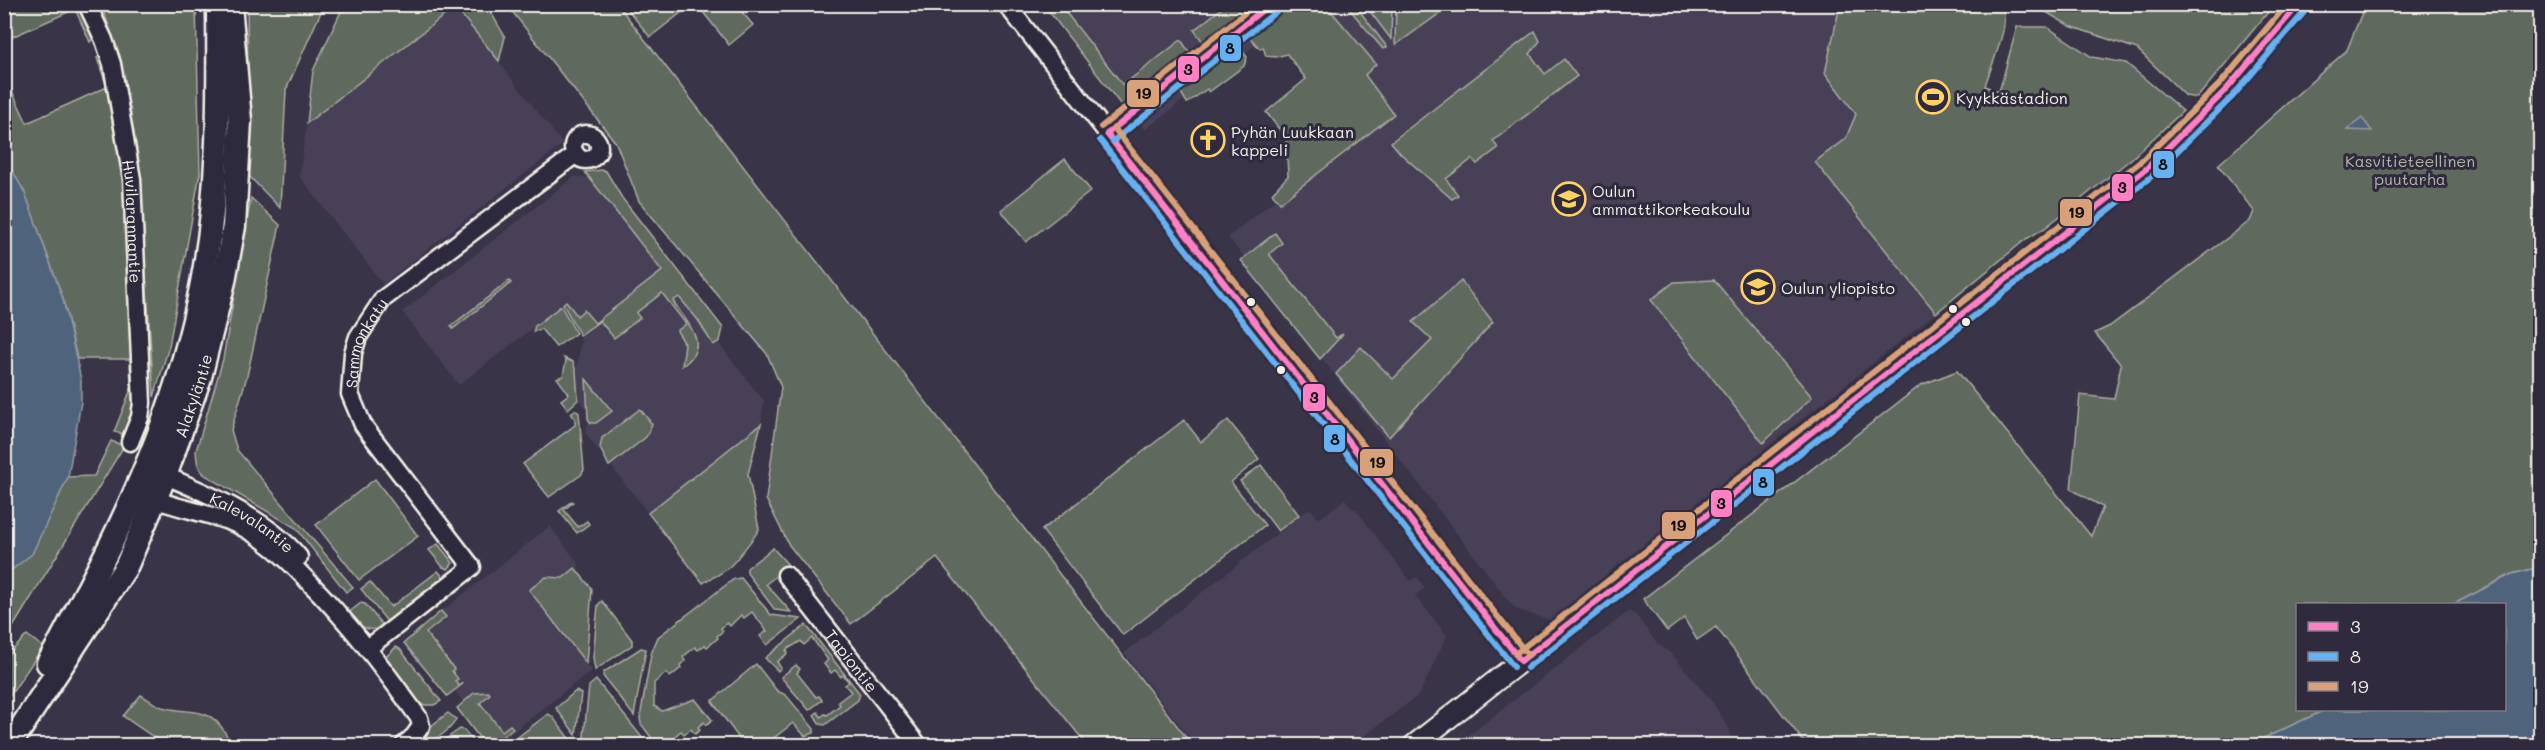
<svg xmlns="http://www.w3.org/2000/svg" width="2545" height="750" font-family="Mali,sans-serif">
	<rect width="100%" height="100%" fill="#3a3448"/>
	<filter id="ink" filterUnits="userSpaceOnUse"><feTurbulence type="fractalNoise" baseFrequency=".0167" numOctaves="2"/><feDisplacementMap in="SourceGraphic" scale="12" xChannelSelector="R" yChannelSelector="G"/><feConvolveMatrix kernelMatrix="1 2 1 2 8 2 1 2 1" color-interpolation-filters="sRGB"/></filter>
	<g filter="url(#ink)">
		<g fill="#473f56">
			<polygon points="1048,5 1840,5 1825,73 1856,114 1846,138 1815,162 1936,313 1549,620 1515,609 1228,237 1375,121 1293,16 1145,130"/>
			<polygon points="455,6 563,144 383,284 299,176 307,123"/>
			<polygon points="575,176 589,178 764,401 761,424 648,513 585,433 591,414 574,393 581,336 559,308 459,385 402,312"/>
			<polygon points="1345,499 1353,509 1355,508 1410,581 1417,577 1425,588 1415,596 1447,635 1419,695 1352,745 1195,745 1124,653 1310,508 1319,519"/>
			<polygon points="550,526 579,564 575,595 549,616 591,671 497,745 411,635"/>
			<polygon points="1629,611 1636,615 1656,642 1673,655 1714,704 1729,728 1733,745 1456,745"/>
		</g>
		<g fill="#61695d" stroke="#aaada2" stroke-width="1.5">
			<polygon points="713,4 736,5 753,25 729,45 703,12"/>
			<polygon points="4,5 80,5 96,35 90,42 75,9 5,40"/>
			<polygon points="101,5 196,5 200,173 169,346 154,397 140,184 120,56"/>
			<polygon points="247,5 324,5 286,90 280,208 249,176"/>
			<polygon points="344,5 483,5 493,16 505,37 499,61 455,7 307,123 313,71"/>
			<polygon points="507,5 618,5 1192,745 1087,745 937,558 851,624 789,545 766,499 781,387 767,354 639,201 616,143"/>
			<polygon points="624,5 691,5 650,37"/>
			<polygon points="1044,5 1060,5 1123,85 1181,40 1192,56 1124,109"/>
			<polygon points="1226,5 1253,5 1206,46 1194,30"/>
			<polygon points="1287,5 1326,5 1376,64 1365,75 1394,114 1280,203 1272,193 1288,176 1286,138 1266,112 1306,79 1287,54 1276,57 1266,56 1263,47 1260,49 1248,35"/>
			<polygon points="1346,5 1355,5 1387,47 1383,49"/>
			<polygon points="1365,5 1392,5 1391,39"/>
			<polygon points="1396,5 1447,5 1447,8 1397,44 1395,44"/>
			<path d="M1840 5H2001C2013 21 1990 67 1985 86L1999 92 2017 27H2047L2092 57 2126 63 2183 111 2131 159 2045 228 2026 239 1936 313 1815 162 1846 138 1856 114 1825 73Z"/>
			<polygon points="2034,5 2274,4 2274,5 2197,98 2186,96 2137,49 2070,26"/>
			<polygon points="2365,5 2540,5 2540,567 2512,574 2454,604 2298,604 2298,710 2325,710 2249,745 1806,745 1716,627 1697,640 1684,618 1667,631 1643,599 1921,385 1957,371 2091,536 2103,507 2071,489 2080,395 2114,399 2121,365 2095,333 2110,326 2250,221 2254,211 2218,165 2347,50"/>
			<polygon points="1535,31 1540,41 1530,54 1545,74 1564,59 1577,76 1493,141 1498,148 1477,164 1472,159 1446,179 1458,195 1452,199 1401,154 1391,142"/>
			<polygon points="1238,46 1247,57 1244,66 1209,92 1207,89 1187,103 1180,91"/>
			<polygon points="103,53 126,178 137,402 128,435 114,432 131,389 130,359 77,359 63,299 25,193 5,158 4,74 27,123 107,87 97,58"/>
			<polygon points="1065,159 1091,191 1026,242 1001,210"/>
			<path d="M602 170 606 171 622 198 723 328 720 341 713 345 698 320 679 297 673 301C686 322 713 345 682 366L685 344 677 331 686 324 662 293 636 313 640 318 614 338 600 321 580 335 563 304 566 301 567 302 577 316 584 310 595 323 662 271 585 172Z"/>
			<path d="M251 198 280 225 247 376 231 430 237 450 353 587 346 592 296 528 205 475C197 468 197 462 196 451L223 359Z"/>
			<polygon points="1275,233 1282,243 1269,254 1336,338 1343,334 1320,359 1241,260"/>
			<polygon points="1714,280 1812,397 1763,443 1651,300 1674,282"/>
			<polygon points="509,281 511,283 453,329 451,326"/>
			<polygon points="1461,281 1493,322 1389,437 1336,374 1361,347 1393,379 1432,340 1413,322"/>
			<polygon points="561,306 576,333 556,347 541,329 533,332 535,326"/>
			<polygon points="564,358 573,362 576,371 578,400 568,409 561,400 569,394 557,378 563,376 566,361"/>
			<polygon points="586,379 612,411 596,423 591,423 588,419"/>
			<polygon points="640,409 652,424 646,437 609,466 600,448 602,438"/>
			<polygon points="575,410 579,413 584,470 581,475 549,497 523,464 575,425 575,419 571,413"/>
			<polygon points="1184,420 1201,442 1228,420 1259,459 1231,482 1265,525 1123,635 1042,530"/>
			<path d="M761 424 748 474 759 529C757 534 734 563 729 567 722 574 711 578 703 583L648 513Z"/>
			<polygon points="111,441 124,446 5,640 5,575 32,553 68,477 94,476"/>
			<polygon points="1261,465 1299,515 1278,531 1240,481"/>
			<polygon points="375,479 418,536 359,580 316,525"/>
			<polygon points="572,501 573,502 564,510 578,527 587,521 589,524 577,533 559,511"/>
			<polygon points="438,544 453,563 448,569 443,567 429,550"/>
			<polygon points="773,548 789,566 766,584 791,612 775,610 747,573 747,568"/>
			<polygon points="575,568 592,589 586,663 529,590 546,577 563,578"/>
			<polygon points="438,571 446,580 389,624 361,589 370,582 391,607"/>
			<polygon points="741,578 771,615 801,619 767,645 760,636 767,631 752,612 744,618 741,615 730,626 727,623 721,628 723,631 717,636 718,638 707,647 705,645 698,650 695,647 683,657 685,661 680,665 681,668 670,677 666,673 654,683 654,706 662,711 695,699 712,720 706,725 704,722 698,727 700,730 695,734 691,729 684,734 681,731 675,736 680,745 657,745 641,724 640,718 651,654 658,637 734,579"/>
			<polygon points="602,601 632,640 632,645 595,670 593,657 598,605"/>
			<path d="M361 603 365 604 384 627C367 634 358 625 348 613Z"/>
			<polygon points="441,611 446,617 426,633 454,669 452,671 458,679 455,681 459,686 464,683 447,696 404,643"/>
			<polygon points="806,625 860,694 858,700 825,725 820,724 814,715 818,712 821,717 825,714 827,715 840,705 838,702 851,692 845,685 849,682 843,675 841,677 835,670 831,673 824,664 828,660 812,638 804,645 801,641 786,650 788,653 777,662 781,668 778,671 765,658"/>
			<polygon points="27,635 43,647 5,703 5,658"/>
			<polygon points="396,647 400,649 441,701 434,705 421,705 388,663 386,657"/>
			<polygon points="641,648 646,649 634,716 603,676 604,672"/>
			<polygon points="756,664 777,691 786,695 814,729 814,733 805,736 793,723 765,745 744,745 712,701"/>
			<polygon points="796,665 800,669 797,673 816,697 819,696 822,700 809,710 781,677"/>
			<polygon points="596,680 648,745 583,745 589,686"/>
			<polygon points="576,691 581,694 576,735 556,708"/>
			<polygon points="488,692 490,694 480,703 502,731 510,725 513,728 491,746 484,744 457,708 474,693"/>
			<path d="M141 695C148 699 155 705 162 707 197 716 215 704 231 745H165L123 716Z"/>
			<path d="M448 713 456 719C452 729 435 742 425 740L431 726Z"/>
			<polygon points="548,714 552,716 574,745 512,745 514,740"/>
			<polygon points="460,729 464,730 476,745 437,745"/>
		</g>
		<g fill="#50647b" stroke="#929ca7" stroke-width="1.5">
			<polygon points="2362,118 2372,131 2347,130"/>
			<polygon points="5,158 25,193 63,299 81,380 81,402 68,477 32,554 5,575"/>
			<polygon points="2540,567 2540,745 2249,745 2325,710 2504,710 2504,604 2454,604 2512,574"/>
		</g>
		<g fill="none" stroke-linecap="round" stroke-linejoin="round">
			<defs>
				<g id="minor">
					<path id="s1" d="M87 4 104 40 112 64 132 179 142 403 140 417 130 442"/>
					<polyline points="1006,4 1521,661"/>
					<polyline points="1107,134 1271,4"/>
					<circle cx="586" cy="147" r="13"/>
					<path id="s2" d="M154 471C202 491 266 517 299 557"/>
					<path d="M147 496C176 509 209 512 238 525 265 538 286 558 306 579 349 622 384 669 419 718L421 726 414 736 403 746"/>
					<path id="s3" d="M786 575 919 746"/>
					<path id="s4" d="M368 648 472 567 363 425 350 394 353 353 358 337 383 299 576 154"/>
				</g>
				<path id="tertiary" d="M1413 746 2146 169C2203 119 2252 63 2299 4"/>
				<g id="secondary">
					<path d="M48 663C63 639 75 612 89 587 140 490 181 392 202 283 219 193 219 103 218 12"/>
					<path id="s5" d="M9 746 126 567 165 476 200 377 224 281 234 226 240 121 230 4"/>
				</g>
			</defs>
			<use href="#minor" stroke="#f4f1e8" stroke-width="21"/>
			<use href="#tertiary" stroke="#f4f1e8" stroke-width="24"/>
			<use href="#secondary" stroke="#f4f1e8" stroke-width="27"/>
			<use href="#minor" stroke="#2f2a3d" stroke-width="16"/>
			<use href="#tertiary" stroke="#2f2a3d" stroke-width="20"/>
			<use href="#secondary" stroke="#2f2a3d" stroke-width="22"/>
			<defs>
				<g id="bus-1">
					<polyline points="1107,134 1521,661"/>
					<polyline points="1107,134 1270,4"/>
					<polyline points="1521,661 2146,169 2226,90 2299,4"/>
				</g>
				<g id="bus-2">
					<polyline points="1100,140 1514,667"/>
					<polyline points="1113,141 1277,11"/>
					<polyline points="1527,668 2152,176 2233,96 2306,10"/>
				</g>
				<g id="bus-3">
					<polyline points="1101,127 1256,4"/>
					<polyline points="1114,128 1528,655"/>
					<polyline points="1515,654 2140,162 2220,84 2287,4"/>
				</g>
			</defs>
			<use href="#bus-1" stroke="#2f2a3d" stroke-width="10"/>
			<use href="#bus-2" stroke="#2f2a3d" stroke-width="10"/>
			<use href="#bus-3" stroke="#2f2a3d" stroke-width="10"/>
			<use href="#bus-1" stroke="#ff80c5" stroke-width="6"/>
			<use href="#bus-2" stroke="#66b1f2" stroke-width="6"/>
			<use href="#bus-3" stroke="#d9a179" stroke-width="6"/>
		</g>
	</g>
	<defs>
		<symbol id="stadium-ring" viewBox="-11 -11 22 22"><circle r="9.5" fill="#2f2a3d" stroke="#ffd166" stroke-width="1.5"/><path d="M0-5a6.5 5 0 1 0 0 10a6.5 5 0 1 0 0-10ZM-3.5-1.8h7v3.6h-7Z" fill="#ffd166"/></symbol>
		<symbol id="church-ring" viewBox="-11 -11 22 22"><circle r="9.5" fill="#2f2a3d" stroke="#ffd166" stroke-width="1.5"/><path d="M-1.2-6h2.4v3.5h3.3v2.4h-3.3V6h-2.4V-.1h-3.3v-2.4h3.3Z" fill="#ffd166"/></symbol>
		<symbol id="university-ring" viewBox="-11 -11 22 22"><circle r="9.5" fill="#2f2a3d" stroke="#ffd166" stroke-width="1.5"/><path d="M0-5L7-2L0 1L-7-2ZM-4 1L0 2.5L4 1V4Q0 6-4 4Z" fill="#ffd166"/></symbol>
	</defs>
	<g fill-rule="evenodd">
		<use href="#stadium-ring" x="1914" y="78" width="38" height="38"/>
		<use href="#church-ring" x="1189" y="121" width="38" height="38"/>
		<use href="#university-ring" x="1550" y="180" width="38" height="38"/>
		<use href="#university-ring" x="1739" y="268" width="38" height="38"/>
	</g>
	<g fill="#f4f1e8" stroke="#2f2a3d" stroke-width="2">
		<circle cx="1251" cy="302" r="5"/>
		<circle cx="1953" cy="309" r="5"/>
		<circle cx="1966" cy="322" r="5"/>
		<circle cx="1281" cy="370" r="5"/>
	</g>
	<g text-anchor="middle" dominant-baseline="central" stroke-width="6" stroke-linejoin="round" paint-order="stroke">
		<g font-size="16" fill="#f4f1e8" stroke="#2f2a3d" text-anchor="start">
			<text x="1956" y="97">Kyykkästadion</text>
			<text x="1231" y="131">Pyhän Luukkaan<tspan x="1231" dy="18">kappeli</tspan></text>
			<text x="1592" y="190">Oulun<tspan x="1592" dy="18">ammattikorkeakoulu</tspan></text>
			<text x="1781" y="287">Oulun yliopisto</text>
		</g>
		<g font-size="16" fill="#b2b4a9" stroke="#2f2a3d">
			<text x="2410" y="160">Kasvitieteellinen<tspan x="2410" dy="18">puutarha</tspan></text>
		</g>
		<g font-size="16" fill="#f4f1e8" stroke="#2f2a3d">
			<text stroke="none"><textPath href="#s1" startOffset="224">Huvilarannantie</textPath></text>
			<text stroke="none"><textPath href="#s4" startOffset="399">Sammonkatu</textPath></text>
			<text stroke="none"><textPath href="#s5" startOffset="398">Alakyläntie</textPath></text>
			<text stroke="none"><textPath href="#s2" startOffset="111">Kalevalantie</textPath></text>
			<text stroke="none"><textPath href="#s3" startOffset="108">Tapiontie</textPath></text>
		</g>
	</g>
	<g stroke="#2f2a3d" stroke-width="2">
		<rect x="1219" y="34" width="23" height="28" rx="6" fill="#66b1f2"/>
		<rect x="1177" y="55" width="23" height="28" rx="6" fill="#ff80c5"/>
		<rect x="1126" y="79" width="34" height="29" rx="6" fill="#d9a179"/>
		<rect x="2152" y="150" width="23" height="29" rx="6" fill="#66b1f2"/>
		<rect x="2111" y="173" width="23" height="29" rx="6" fill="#ff80c5"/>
		<rect x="2059" y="198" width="34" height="29" rx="6" fill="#d9a179"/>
		<rect x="1302" y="383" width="24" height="29" rx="6" fill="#ff80c5"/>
		<rect x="1323" y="424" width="23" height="29" rx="6" fill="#66b1f2"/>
		<rect x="1359" y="448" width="35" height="29" rx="6" fill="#d9a179"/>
		<rect x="1752" y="468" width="23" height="29" rx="6" fill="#66b1f2"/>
		<rect x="1710" y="489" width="23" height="29" rx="6" fill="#ff80c5"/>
		<rect x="1661" y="511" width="35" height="29" rx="6" fill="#d9a179"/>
	</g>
	<g font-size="16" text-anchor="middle" font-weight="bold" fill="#111">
		<text x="1230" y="54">8</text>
		<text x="1188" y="75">3</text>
		<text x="1143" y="99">19</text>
		<text x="2163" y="170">8</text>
		<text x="2122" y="193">3</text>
		<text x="2076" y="218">19</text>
		<text x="1314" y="403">3</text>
		<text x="1335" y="445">8</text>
		<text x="1377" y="468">19</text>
		<text x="1763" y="488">8</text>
		<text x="1721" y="509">3</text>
		<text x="1678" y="531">19</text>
	</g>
	<rect width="2545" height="750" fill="none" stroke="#2f2a3d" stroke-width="24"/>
	<rect x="12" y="12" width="2521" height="726" fill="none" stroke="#f4f1e8" stroke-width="2" filter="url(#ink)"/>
	<rect x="2296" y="603" width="210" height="108" fill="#2f2a3d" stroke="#7e7a81" stroke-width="1.5"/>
	<rect x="2308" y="622" width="30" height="9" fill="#ff80c5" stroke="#7e7a81" stroke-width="1.5"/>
	<text x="2350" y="633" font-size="18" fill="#f4f1e8">3</text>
	<rect x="2308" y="652" width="30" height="9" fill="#66b1f2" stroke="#7e7a81" stroke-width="1.5"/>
	<text x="2350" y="663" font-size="18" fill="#f4f1e8">8</text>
	<rect x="2308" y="682" width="30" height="9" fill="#d9a179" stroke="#7e7a81" stroke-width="1.5"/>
	<text x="2350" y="693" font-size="18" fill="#f4f1e8">19</text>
</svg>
